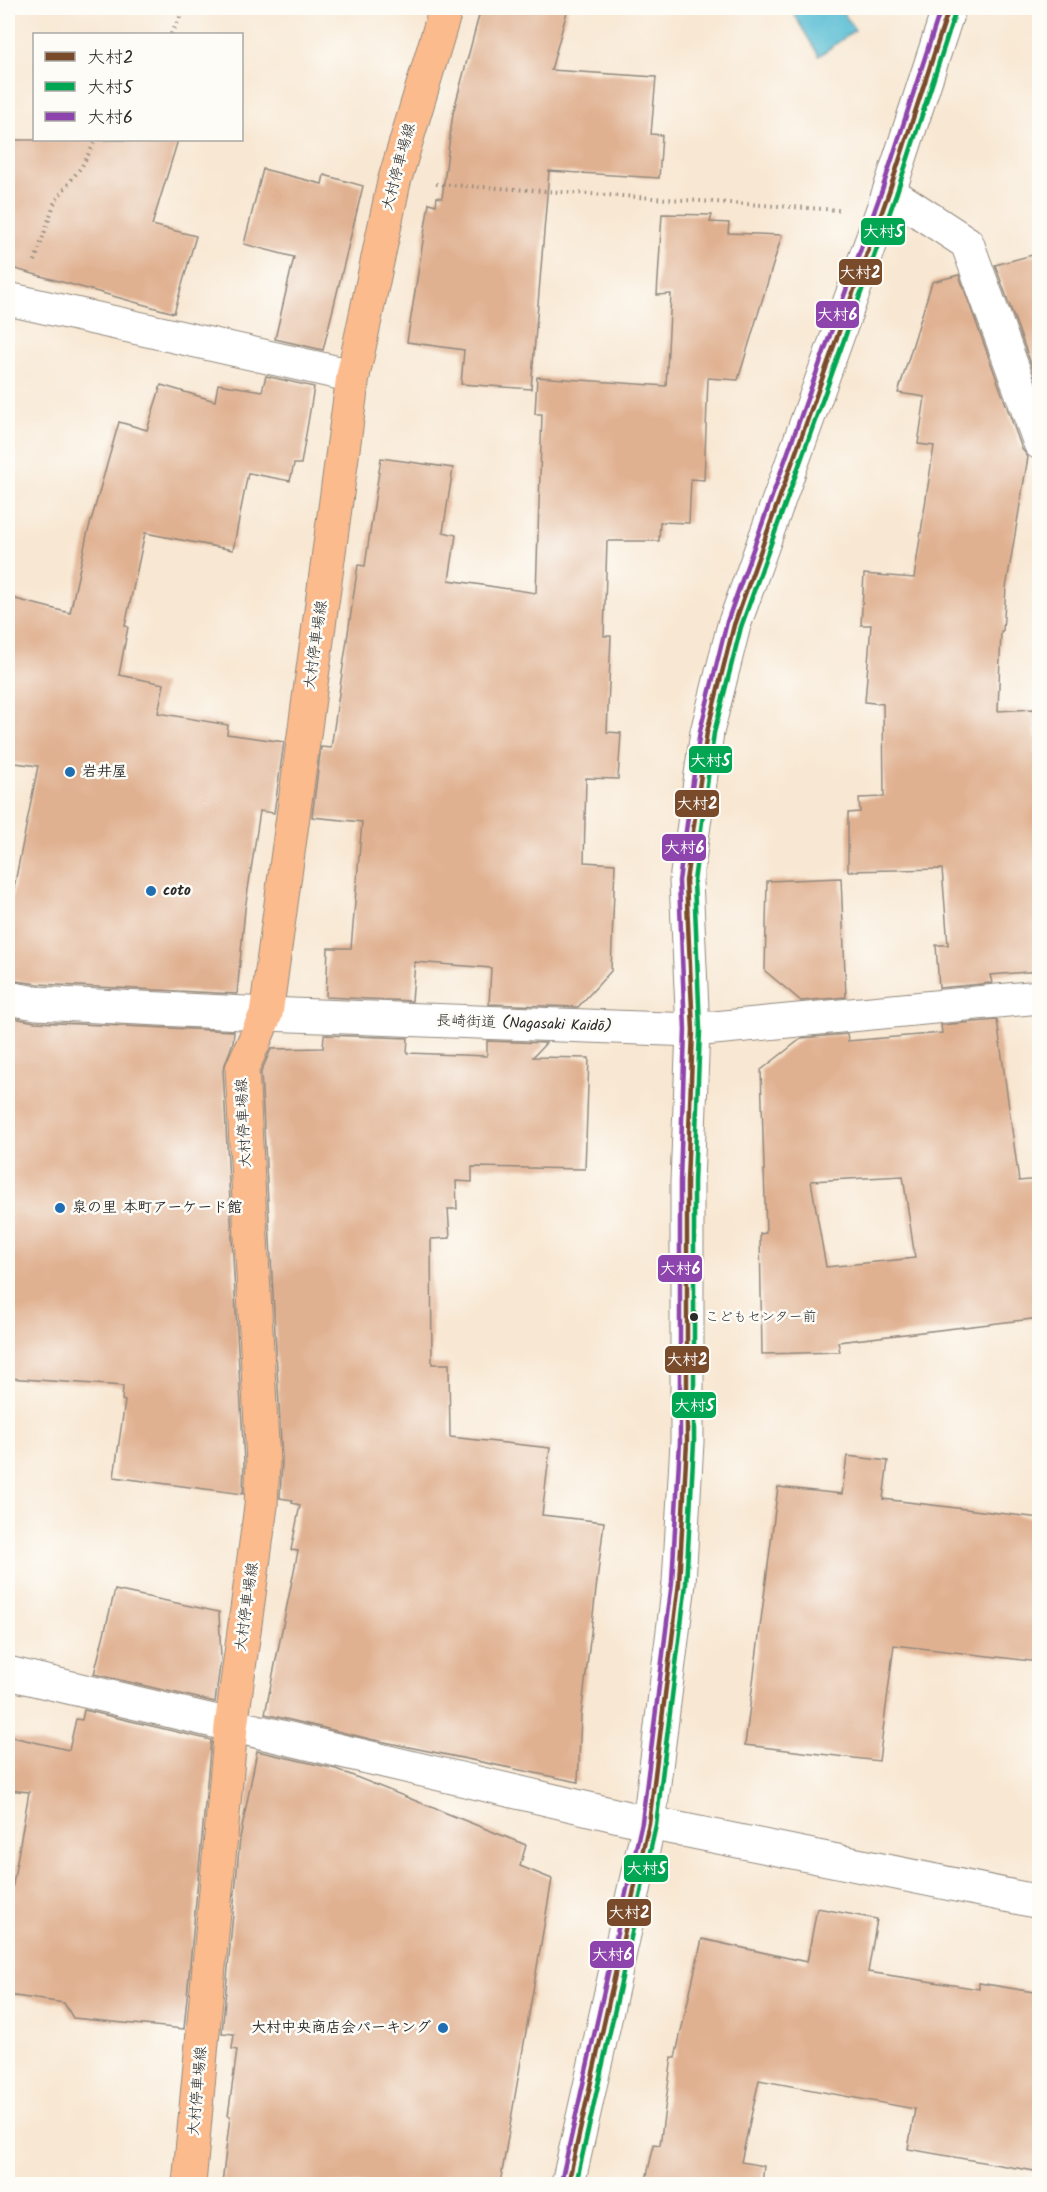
<svg xmlns="http://www.w3.org/2000/svg" width="1047" height="2192" font-family="Kalam,'Klee One',sans-serif">
	<rect width="100%" height="100%" fill="#fdfcf7"/>
	<filter id="ink" filterUnits="userSpaceOnUse"><feTurbulence type="fractalNoise" baseFrequency=".0167" numOctaves="2"/><feDisplacementMap in="SourceGraphic" scale="12" xChannelSelector="R" yChannelSelector="G"/><feConvolveMatrix kernelMatrix="1 2 1 2 8 2 1 2 1" color-interpolation-filters="sRGB"/></filter>
	<filter id="wash" filterUnits="userSpaceOnUse"><feTurbulence type="fractalNoise" baseFrequency=".008" numOctaves="4" result="noise"/><feDisplacementMap in="SourceGraphic" scale="24" xChannelSelector="R" yChannelSelector="G"/><feGaussianBlur stdDeviation="1.35" result="paint"/><feColorMatrix in="noise" values="0 0 0 0 0 0 0 0 0 0 0 0 0 0 0 0 0 1.4 0 .05"/><feComposite in="paint" operator="in"/></filter>
	<g filter="url(#wash)">
		<rect width="100%" height="100%" fill="#f8e7d2"/>
		<polygon fill="#55bcd3" stroke="#40747f" stroke-width="1.5" points="790,8 840,8 855,30 819,56"/>
		<g id="blocks">
			<g fill="#e0b191" fill-rule="evenodd">
				<polygon points="481,8 568,8 551,70 656,77 651,134 662,135 659,178 549,171 531,389 461,384 464,350 407,342 429,203 436,205 437,197 442,198 453,113"/>
				<polygon points="15,140 178,140 152,225 196,236 174,313 8,267 8,156"/>
				<polygon points="263,169 322,184 324,175 363,186 323,350 275,339 294,257 244,244"/>
				<polygon points="662,214 712,215 710,222 729,223 728,233 782,235 738,380 708,378 704,480 691,479 689,523 660,522 659,541 607,541 604,636 611,636 607,732 621,733 618,779 586,778 584,862 615,864 611,971 578,1007 489,1004 491,968 415,962 412,1001 326,997 328,948 351,948 362,822 312,817 321,747 331,748 358,565 365,566 381,458 453,468 443,532 456,535 449,580 536,593 542,414 535,414 537,377 666,386 671,294 657,295"/>
				<polygon points="1040,253 1040,385 1039,386 995,265"/>
				<polygon points="959,275 1022,449 1028,457 1006,588 1003,631 1001,631 998,711 1034,709 1040,858 1040,971 990,975 992,983 939,988 936,945 948,945 942,869 848,871 848,813 860,812 859,798 884,797 883,704 865,702 871,625 861,625 864,574 914,578 934,446 918,444 925,397 898,393 932,282"/>
				<polygon points="266,376 314,387 301,464 294,464 290,481 248,473 233,550 145,533 125,626 128,627 119,675 164,684 158,713 228,725 227,734 284,742 274,813 260,811 245,909 237,994 38,984 8,980 8,918 38,766 8,762 8,597 70,613 87,535 119,422 147,430 161,385 215,401 218,384 262,391"/>
				<polygon points="841,878 846,997 801,1001 765,971 767,881"/>
				<polygon points="8,1017 35,1022 234,1031 233,1042 223,1070 244,1462 243,1494 114,1477 125,1401 122,1400 123,1386 8,1378"/>
				<path d="M997 1020 1019 1181 1040 1179V1318L838 1342 840 1352 762 1354 760 1234 766 1233 761 1070 802 1038 847 1034 848 1041 942 1033 941 1025ZM903 1176 915 1258 826 1267 811 1181Z"/>
				<polygon points="324,1035 408,1038 407,1053 487,1056 487,1041 546,1043 533,1057 589,1058 585,1169 472,1167 472,1182 456,1181 457,1209 448,1209 450,1238 431,1239 432,1364 449,1364 450,1437 550,1448 542,1515 604,1522 581,1716 578,1782 370,1739 265,1714 298,1551 291,1550 300,1505 292,1503 293,1500 280,1498 282,1461 261,1072 271,1049 323,1048"/>
				<polygon points="847,1456 888,1461 883,1499 1040,1518 1040,1662 894,1645 879,1761 745,1745 778,1487 842,1494"/>
				<polygon points="115,1590 219,1612 221,1659 215,1702 94,1674"/>
				<polygon points="84,1710 211,1740 184,2029 73,2018 64,2003 8,1995 8,1913 29,1792 8,1790 8,1736 69,1750 76,1719 82,1720"/>
				<polygon points="257,1751 336,1769 526,1845 520,1866 552,1879 500,2184 222,2184 230,2116 228,2116 237,2050 232,2049 234,2034 222,2033 240,1838"/>
				<polygon points="817,1908 877,1919 868,1972 979,1989 979,1983 1040,1993 1040,2172 908,2149 915,2109 759,2080 741,2162 764,2166 762,2184 645,2184 654,2144 660,2145 672,2057 675,2058 702,1939 807,1962"/>
			</g>
		</g>
	</g>
	<g filter="url(#ink)">
		<use href="#blocks" fill-opacity="0" stroke="#92897e" stroke-width="1.5"/>
		<g fill="none" stroke-linecap="round" stroke-linejoin="round">
			<defs>
				<g id="minor">
					<polyline points="889,192 967,243 1040,443"/>
					<polyline points="8,299 353,376"/>
					<polyline points="8,998 36,1003 266,1014 693,1030 1040,997"/>
					<polyline points="8,1673 649,1823 1040,1902"/>
				</g>
				<polyline id="tertiary" points="568,2184 649,1823 679,1583 687,1442 687,1182 693,1030 686,881 707,732 734,625 889,192 949,8"/>
				<polyline id="primary" points="189,2184 231,1727 261,1506 263,1462 242,1069 266,1014 353,376 394,182 446,8"/>
			</defs>
			<use href="#minor" stroke="#92897e" stroke-width="35"/>
			<use href="#tertiary" stroke="#92897e" stroke-width="35"/>
			<use href="#primary" stroke="#92897e" stroke-width="35"/>
			<g stroke="#92897e" stroke-width="4" stroke-dasharray="1.5 4.5" stroke-linecap="butt">
				<polyline points="171,34 185,8"/>
				<polyline points="436,184 839,210"/>
				<polyline points="35,261 55,201 82,166 96,140"/>
			</g>
			<use href="#minor" stroke="#fff" stroke-width="33"/>
			<use href="#tertiary" stroke="#fff" stroke-width="33"/>
			<use href="#primary" stroke="#fbbb8d" stroke-width="33"/>
			<defs>
				<polyline id="bus-1" points="568,2184 649,1823 679,1583 687,1442 687,1182 693,1030 686,881 707,732 734,625 889,192 949,8"/>
				<polyline id="bus-2" points="576,2184 656,1825 686,1584 694,1442 694,1182 700,1030 694,881 714,733 741,627 896,195 956,10"/>
				<polyline id="bus-3" points="561,2182 642,1822 672,1582 680,1442 680,1182 685,1030 679,881 700,731 727,622 882,190 941,8"/>
			</defs>
			<use href="#bus-1" stroke="#fdfcf7" stroke-width="9"/>
			<use href="#bus-2" stroke="#fdfcf7" stroke-width="9"/>
			<use href="#bus-3" stroke="#fdfcf7" stroke-width="9"/>
			<use href="#bus-1" stroke="#7a4b2a" stroke-width="4.5"/>
			<use href="#bus-2" stroke="#00a651" stroke-width="4.5"/>
			<use href="#bus-3" stroke="#8e44ad" stroke-width="4.5"/>
		</g>
	</g>
	<g fill="#1f6fb2" stroke="#fdfcf7" stroke-width="2">
		<circle cx="70" cy="772" r="6"/>
		<circle cx="151" cy="891" r="6"/>
		<circle cx="60" cy="1208" r="6"/>
		<circle cx="443" cy="2028" r="6"/>
	</g>
	<circle fill="#2b2b2b" stroke="#fdfcf7" stroke-width="2" cx="694" cy="1317" r="5"/>
	<g text-anchor="middle" dominant-baseline="central" stroke-width="5" stroke-linejoin="round" paint-order="stroke">
		<g font-size="14" fill="#2b2b2b" stroke="#fdfcf7" text-anchor="start">
			<text x="705" y="1317">こどもセンター前</text>
		</g>
		<g font-size="15" fill="#2b2b2b" stroke="#fdfcf7">
			<text transform="translate(399 167) rotate(-75)">大村停車場線</text>
			<text transform="translate(316 645) rotate(-82)">大村停車場線</text>
			<text transform="translate(524 1024) rotate(2)">長崎街道 (Nagasaki Kaidō)</text>
			<text transform="translate(244 1123) rotate(-93)">大村停車場線</text>
			<text transform="translate(247 1607) rotate(-82)">大村停車場線</text>
			<text transform="translate(198 2091) rotate(-85)">大村停車場線</text>
		</g>
		<g font-size="15" font-weight="bold" fill="#2b2b2b" stroke="#fdfcf7" text-anchor="start">
			<text x="82" y="772">岩井屋</text>
			<text x="163" y="891">coto</text>
			<text x="72" y="1208">泉の里 本町アーケード館</text>
			<text x="431" y="2028" text-anchor="end">大村中央商店会パーキング</text>
		</g>
	</g>
	<g stroke="#fdfcf7" stroke-width="2">
		<rect x="860" y="217" width="46" height="29" rx="6" fill="#00a651"/>
		<rect x="838" y="258" width="45" height="28" rx="6" fill="#7a4b2a"/>
		<rect x="815" y="300" width="45" height="29" rx="6" fill="#8e44ad"/>
		<rect x="688" y="745" width="45" height="29" rx="6" fill="#00a651"/>
		<rect x="674" y="789" width="46" height="29" rx="6" fill="#7a4b2a"/>
		<rect x="661" y="833" width="46" height="29" rx="6" fill="#8e44ad"/>
		<rect x="657" y="1254" width="46" height="29" rx="6" fill="#8e44ad"/>
		<rect x="664" y="1345" width="46" height="29" rx="6" fill="#7a4b2a"/>
		<rect x="671" y="1391" width="46" height="28" rx="6" fill="#00a651"/>
		<rect x="623" y="1854" width="46" height="29" rx="6" fill="#00a651"/>
		<rect x="606" y="1898" width="46" height="29" rx="6" fill="#7a4b2a"/>
		<rect x="589" y="1940" width="46" height="29" rx="6" fill="#8e44ad"/>
	</g>
	<g font-size="16" text-anchor="middle" font-weight="bold" fill="#fff">
		<text x="883" y="237">大村5</text>
		<text x="860" y="278">大村2</text>
		<text x="837" y="320">大村6</text>
		<text x="710" y="766">大村5</text>
		<text x="697" y="809">大村2</text>
		<text x="684" y="853">大村6</text>
		<text x="680" y="1274">大村6</text>
		<text x="687" y="1365">大村2</text>
		<text x="694" y="1411">大村5</text>
		<text x="646" y="1874">大村5</text>
		<text x="629" y="1918">大村2</text>
		<text x="612" y="1960">大村6</text>
	</g>
	<rect width="1047" height="2192" fill="none" stroke="#fdfcf7" stroke-width="30"/>
	<rect x="33" y="33" width="210" height="108" fill="#fdfcf7" stroke="#a9a8a5" stroke-width="1.5"/>
	<rect x="45" y="52" width="30" height="9" fill="#7a4b2a" stroke="#a9a8a5" stroke-width="1.5"/>
	<text x="87" y="63" font-size="18" fill="#2b2b2b">大村2</text>
	<rect x="45" y="82" width="30" height="9" fill="#00a651" stroke="#a9a8a5" stroke-width="1.5"/>
	<text x="87" y="93" font-size="18" fill="#2b2b2b">大村5</text>
	<rect x="45" y="112" width="30" height="9" fill="#8e44ad" stroke="#a9a8a5" stroke-width="1.5"/>
	<text x="87" y="123" font-size="18" fill="#2b2b2b">大村6</text>
</svg>
